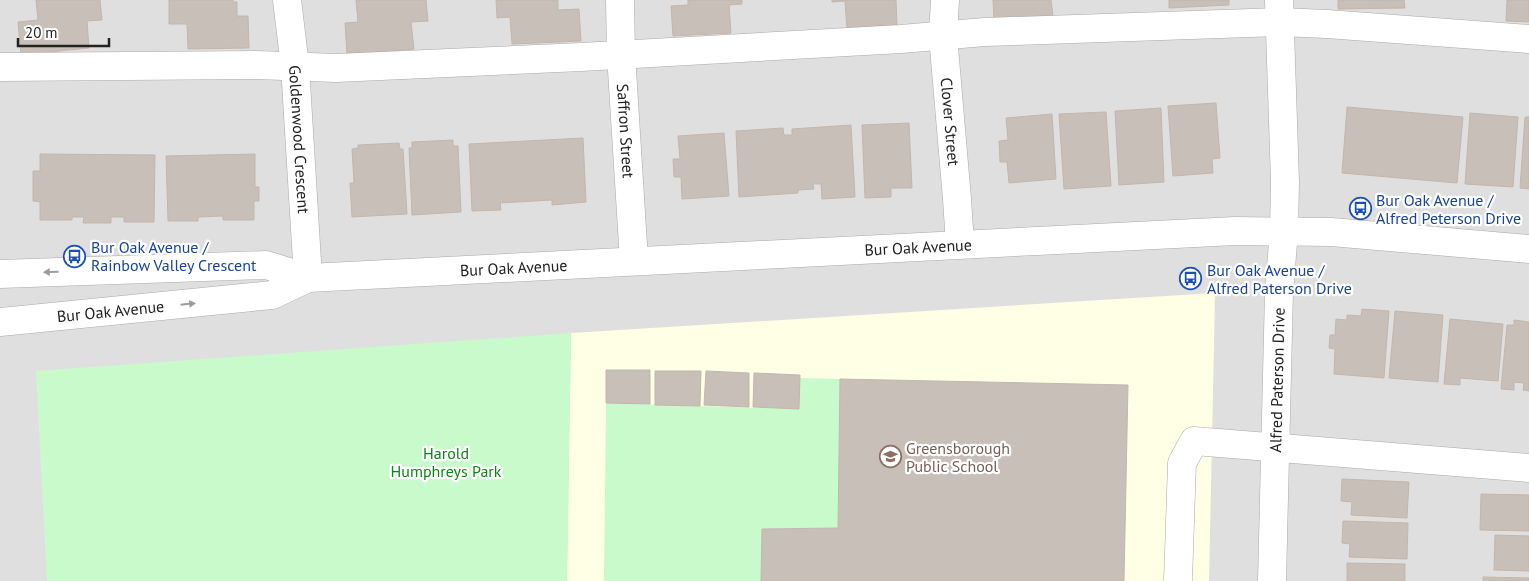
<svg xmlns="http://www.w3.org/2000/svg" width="1529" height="581" font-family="'PT Sans',sans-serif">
	<rect width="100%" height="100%" fill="#f2efe9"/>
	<rect fill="#e0dfdf" x="0" y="0" width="1529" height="581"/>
	<polygon fill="#ffffe5" points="1215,293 1209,581 567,581 571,333"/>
	<g fill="#c8facc">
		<polygon points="571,333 567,581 47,581 36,371"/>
		<polygon points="800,378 840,379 838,528 762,529 761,581 604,581 606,403 799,409"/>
	</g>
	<g fill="#c7bfb8" stroke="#c4b6ab">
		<polygon points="36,0 100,0 102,20 87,21 89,48 21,55 18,22 38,20"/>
		<polygon points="169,0 233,0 233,2 237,2 237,16 248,16 249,48 188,49 187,24 169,24"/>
		<polygon points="356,0 426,0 428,21 411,22 414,49 347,55 345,23 358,22"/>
		<polygon points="496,0 558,0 558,10 579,9 581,41 512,44 510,17 497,18"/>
		<polygon points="688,0 742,0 742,4 729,5 731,33 673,36 671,6 688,5"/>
		<polygon points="832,0 896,0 897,25 847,29 845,1 832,2"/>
		<polygon points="993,0 1051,0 1053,16 994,20"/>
		<polygon points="1169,0 1229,0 1229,5 1169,8"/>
		<polygon points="1338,0 1404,0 1405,8 1338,9"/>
		<polygon points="1507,0 1529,0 1529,22 1506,21"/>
		<polygon points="1216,103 1220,158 1212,159 1213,173 1173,176 1168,106"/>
		<polygon points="1347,107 1463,117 1457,183 1342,173"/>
		<polygon points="1161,108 1164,182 1119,185 1115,111"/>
		<polygon points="1106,112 1111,186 1064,189 1059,114"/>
		<polygon points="1470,113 1518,117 1513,187 1465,184"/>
		<polygon points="1052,114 1056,179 1009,183 1007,162 1000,162 999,141 1008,140 1006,118"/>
		<polygon points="1525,117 1529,117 1529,189 1520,188"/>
		<polygon points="909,123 912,188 891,188 891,197 865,198 862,125"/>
		<polygon points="851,125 855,197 822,199 821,184 813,184 814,189 798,190 798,193 739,197 736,131 783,128 784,135 792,135 792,129"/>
		<polygon points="724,133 729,196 682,199 681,177 674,177 673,159 680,159 678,136"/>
		<polygon points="583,138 586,202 552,205 552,200 500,203 501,210 472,211 469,144"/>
		<polygon points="453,140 453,146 458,146 461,212 412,215 409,148 412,148 412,142"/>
		<polygon points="399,143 400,149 403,149 407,214 352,217 350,183 354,183 352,149 358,148 358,145"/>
		<polygon points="40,154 155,155 154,222 124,222 124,217 111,217 111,223 83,223 84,217 72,217 72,220 40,220 40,202 33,201 33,171 40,171"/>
		<polygon points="255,154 255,187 259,187 259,201 254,201 254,220 223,220 223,216 198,217 198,221 168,221 166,156"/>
		<polygon points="1362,309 1389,311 1384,378 1334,374 1335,349 1329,348 1330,335 1335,335 1336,319 1347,320 1347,315 1361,316"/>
		<polygon points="1395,311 1443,315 1438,382 1389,378"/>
		<polygon points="1450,319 1503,324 1498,381 1460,378 1460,385 1444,384"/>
		<polygon points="1514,320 1529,322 1529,391 1523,390 1524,383 1514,382 1514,390 1501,389 1507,325 1514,325"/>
		<polygon points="606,370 650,370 650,404 606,403"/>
		<polygon points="655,371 701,371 700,406 655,405"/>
		<polygon points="706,371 749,373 749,407 704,405"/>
		<polygon points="754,373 800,375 799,409 753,407"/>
		<polygon points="840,379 1128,385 1124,581 761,581 762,529 838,528"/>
		<polygon points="1342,479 1409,482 1407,518 1351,515 1352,502 1341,501"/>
		<polygon points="1481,494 1529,495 1529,531 1480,530"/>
		<polygon points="1343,521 1408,523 1407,559 1349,557 1350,544 1342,543"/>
		<polygon points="1495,535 1529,536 1529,571 1494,570"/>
		<polygon points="1347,563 1405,564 1405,581 1347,581"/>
		<polygon points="1483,577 1529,578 1529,581 1483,581"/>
	</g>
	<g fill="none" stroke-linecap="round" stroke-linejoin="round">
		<defs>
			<g id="minor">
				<path id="s1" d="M287 0 295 66 308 278"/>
				<path id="s2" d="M620 0 621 54 634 261"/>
				<path id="s3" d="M945 0 943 36 957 199 960 244"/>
				<polyline points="0,67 257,65 336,68 581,57 901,39 985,32 1280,22 1327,24 1529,39"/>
				<path id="s4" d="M0 274 266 265 308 278 1235 231 1331 232 1529 249"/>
				<path id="s5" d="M0 322 272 295 308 278"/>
				<polyline points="1178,581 1182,463 1194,441 1529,468"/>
				<path id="s6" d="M1272 581 1279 292 1284 231 1285 182 1279 0"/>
			</g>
		</defs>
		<use href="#minor" stroke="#a9a9a9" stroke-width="29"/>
		<use href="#minor" stroke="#fff" stroke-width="28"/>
	</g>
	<defs><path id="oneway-solid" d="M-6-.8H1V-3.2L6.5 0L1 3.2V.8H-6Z" transform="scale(1.25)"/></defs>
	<g fill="#9c9c9c">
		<use href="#oneway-solid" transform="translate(51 272) rotate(178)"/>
		<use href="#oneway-solid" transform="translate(188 304) rotate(-6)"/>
	</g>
	<defs>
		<symbol id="bus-ring" viewBox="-11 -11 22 22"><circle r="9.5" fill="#fff" stroke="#1a4fb4" stroke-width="1.5"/><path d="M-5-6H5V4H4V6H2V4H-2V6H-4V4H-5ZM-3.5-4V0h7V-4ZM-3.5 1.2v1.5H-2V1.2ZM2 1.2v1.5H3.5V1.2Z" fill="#1a4fb4"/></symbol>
		<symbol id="school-ring" viewBox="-11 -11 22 22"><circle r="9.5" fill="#fff" stroke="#8d6e63" stroke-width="1.5"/><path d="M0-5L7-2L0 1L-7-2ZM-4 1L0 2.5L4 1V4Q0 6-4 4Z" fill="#8d6e63"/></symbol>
	</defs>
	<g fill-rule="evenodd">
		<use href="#bus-ring" x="1348" y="196" width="25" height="25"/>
		<use href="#bus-ring" x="62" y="244" width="25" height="25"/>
		<use href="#bus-ring" x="1178" y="266" width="25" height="25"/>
		<use href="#school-ring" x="878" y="444" width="25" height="25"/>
	</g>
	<g text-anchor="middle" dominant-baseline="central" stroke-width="4.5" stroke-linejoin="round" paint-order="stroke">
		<g font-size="16" fill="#222" stroke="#fff">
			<text stroke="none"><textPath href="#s3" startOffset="122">Clover Street</textPath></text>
			<text stroke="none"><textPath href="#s2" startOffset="131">Saffron Street</textPath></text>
			<text stroke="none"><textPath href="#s1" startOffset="140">Goldenwood Crescent</textPath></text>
			<text stroke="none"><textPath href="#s4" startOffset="921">Bur Oak Avenue</textPath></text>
			<text stroke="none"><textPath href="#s4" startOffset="516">Bur Oak Avenue</textPath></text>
			<text stroke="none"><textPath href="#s5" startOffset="111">Bur Oak Avenue</textPath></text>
			<text stroke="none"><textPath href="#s6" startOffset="201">Alfred Paterson Drive</textPath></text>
		</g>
		<g font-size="16" fill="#164399" stroke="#fff" text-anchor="start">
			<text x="1376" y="200">Bur Oak Avenue /<tspan x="1376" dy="18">Alfred Peterson Drive</tspan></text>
			<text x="91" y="247">Bur Oak Avenue /<tspan x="91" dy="18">Rainbow Valley Crescent</tspan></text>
			<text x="1207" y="270">Bur Oak Avenue /<tspan x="1207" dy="18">Alfred Paterson Drive</tspan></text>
		</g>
		<g font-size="16" fill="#785e54" stroke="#fff" text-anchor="start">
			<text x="906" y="448">Greensborough<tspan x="906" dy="18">Public School</tspan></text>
		</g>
		<g font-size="16" fill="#0c8416" stroke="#fff">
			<text x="446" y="453">Harold<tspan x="446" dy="18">Humphreys Park</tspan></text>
		</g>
	</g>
	<path d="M18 38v8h91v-8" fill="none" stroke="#222222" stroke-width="2.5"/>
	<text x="25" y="38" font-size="15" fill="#222222" stroke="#ffffff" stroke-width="4" paint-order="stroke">20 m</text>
</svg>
